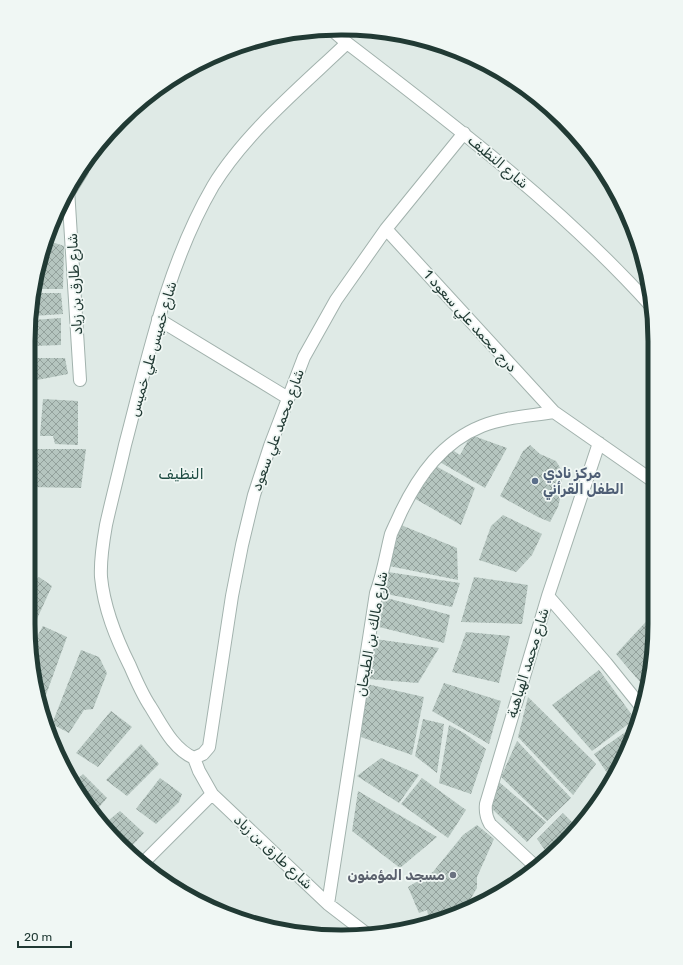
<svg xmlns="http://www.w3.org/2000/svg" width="683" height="965" viewBox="0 0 683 965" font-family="Rubik,Cairo,sans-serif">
<defs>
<pattern id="building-cross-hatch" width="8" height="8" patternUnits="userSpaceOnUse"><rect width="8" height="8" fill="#b5c5bf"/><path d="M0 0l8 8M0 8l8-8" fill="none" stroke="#93a19c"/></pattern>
</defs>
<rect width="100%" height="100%" fill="#dfeae6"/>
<path fill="url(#building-cross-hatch)" d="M 49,241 L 64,246 L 63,289 L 34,289 L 34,280 Z
M 34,293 L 61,293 L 63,314 L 33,316 Z
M 61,318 L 61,345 L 33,346 L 33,320 Z
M 33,358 L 65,358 L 68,374 L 32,381 Z
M 43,399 L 78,401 L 78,445 L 55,444 L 53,436 L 40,436 Z
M 471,435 L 507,448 L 485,488 L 438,461 L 451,449 L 460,455 Z
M 530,445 L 540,454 L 556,461 L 562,471 L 562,491 L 558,507 L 550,522 L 538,517 L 500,496 L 523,451 Z
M 31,449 L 86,449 L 81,488 L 30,487 Z
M 434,465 L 475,488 L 461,525 L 412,497 Z
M 503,515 L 542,534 L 532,555 L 516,572 L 479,560 L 491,526 Z
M 401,525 L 457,548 L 458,580 L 389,566 Z
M 388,572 L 460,583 L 452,607 L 381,593 Z
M 39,577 L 52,586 L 36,621 L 28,614 L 29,587 Z
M 474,577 L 528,585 L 522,624 L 461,622 Z
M 383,597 L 450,615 L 444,643 L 379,627 Z
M 654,613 L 654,644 L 646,689 L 616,654 Z
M 43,626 L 67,637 L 43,703 L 38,699 L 31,647 Z
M 466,632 L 510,636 L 499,683 L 452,672 Z
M 375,639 L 439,648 L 418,683 L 368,679 Z
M 81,650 L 99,657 L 107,673 L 93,709 L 84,710 L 69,733 L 52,724 Z
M 599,670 L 635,719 L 592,751 L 552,705 Z
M 444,683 L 501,701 L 489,744 L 432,711 Z
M 367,684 L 424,697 L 412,755 L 361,737 Z
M 528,697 L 596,764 L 573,795 L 518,737 Z
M 111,711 L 132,727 L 98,767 L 76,753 Z
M 423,719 L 444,724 L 437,773 L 415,756 Z
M 637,724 L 623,762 L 612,780 L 594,754 Z
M 449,725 L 464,733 L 486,749 L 471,794 L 439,783 Z
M 517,741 L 571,798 L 547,821 L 501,777 Z
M 141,744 L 159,764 L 127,796 L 106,780 Z
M 61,755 L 70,761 L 66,766 L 65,762 Z
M 381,758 L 419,775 L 399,803 L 357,776 Z
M 83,774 L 107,798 L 94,813 L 81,797 L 74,782 Z
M 160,778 L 182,794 L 179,802 L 156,824 L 136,809 Z
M 422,778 L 466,810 L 448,838 L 401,804 Z
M 499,782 L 546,822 L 527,842 L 490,807 Z
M 358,791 L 437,837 L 400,868 L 352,831 Z
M 120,811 L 144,833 L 127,851 L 104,824 Z
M 563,813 L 578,828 L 550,857 L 537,839 Z
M 477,825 L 494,839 L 477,877 L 477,888 L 464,910 L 429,920 L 427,910 L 419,913 L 408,887 L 433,872 L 463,835 Z"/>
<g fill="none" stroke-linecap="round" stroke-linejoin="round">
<g stroke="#a2b2ad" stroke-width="14">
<path id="minor" d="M 332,30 L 347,43 C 454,125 562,207 652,307
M 347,43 C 302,86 245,133 213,186 C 167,265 148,358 125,445 C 119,472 112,498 106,525 C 103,542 100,560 101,577 C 104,609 116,638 130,666 C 136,680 142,694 150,706 C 162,725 173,749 194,758 L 203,754 L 209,747 L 232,596 L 242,545 L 254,495 L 270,446 L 304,357 L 336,300 L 386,229 L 464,133
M 68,189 L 80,380
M 69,192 L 82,171
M 386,229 L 554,412 L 653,481
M 158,319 L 288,398
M 548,596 L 606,663 L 643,709
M 194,758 L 199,771 L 212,794 L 328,904 L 367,934
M 142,864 L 212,794
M 536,867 L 490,824 C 486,817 485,812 486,804 L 548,596 L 599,443
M 328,904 L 376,593 C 383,574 386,554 391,534 C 394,527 398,519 401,512 C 419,475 442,442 482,426 C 505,417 530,416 554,412"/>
</g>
<use href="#minor" stroke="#fff" stroke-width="12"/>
</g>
<circle fill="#5c6f8a" stroke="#f0f7f4" stroke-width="1.5" cx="535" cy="481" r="4"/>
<circle fill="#6b7280" stroke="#f0f7f4" stroke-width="1.5" cx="453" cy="875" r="4"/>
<g text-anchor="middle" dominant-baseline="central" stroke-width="3.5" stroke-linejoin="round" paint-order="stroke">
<g font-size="14" fill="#213a34" stroke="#f0f7f4">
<text transform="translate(498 162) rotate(40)">شارع النظيف</text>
<text transform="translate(75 284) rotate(-93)">شارع طارق بن زياد</text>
<text transform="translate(470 321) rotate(48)">درج محمد علي سعود 1</text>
<text transform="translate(153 349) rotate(-74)">شارع خميس علي خميس</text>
<text transform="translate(278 430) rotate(-70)">شارع محمد علي سعود</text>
<text transform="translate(372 634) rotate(-80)">شارع مالك بن الطيحان</text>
<text transform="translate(528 663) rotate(-73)">شارع محمد الهباهبة</text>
<text transform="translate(273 852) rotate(43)">شارع طارق بن زياد</text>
</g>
<g font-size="14" font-weight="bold" fill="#4e5e75" stroke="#f0f7f4" text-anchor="start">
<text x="543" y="473">مركز نادي<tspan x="543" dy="16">الطفل القرأني</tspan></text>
</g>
<g font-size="14" font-weight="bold" fill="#5b616d" stroke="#f0f7f4" text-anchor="end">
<text x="445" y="875">مسجد المؤمنون</text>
</g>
<g font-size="15" fill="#1d4b42" stroke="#f0f7f4">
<text x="181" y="474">النظيف</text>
</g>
</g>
<path d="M0 0H683V965H0ZM341 35H342A306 306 0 0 1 648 341V624A306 306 0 0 1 342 930H341A306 306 0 0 1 35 624V341A306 306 0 0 1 341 35Z" fill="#f0f7f4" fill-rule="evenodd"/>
<path fill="none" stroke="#213a34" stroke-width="5" d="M341 35H342A306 306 0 0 1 648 341V624A306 306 0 0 1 342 930H341A306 306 0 0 1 35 624V341A306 306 0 0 1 341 35Z"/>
<path d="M18 941v6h53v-6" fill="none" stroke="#213a34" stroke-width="2"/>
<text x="24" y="941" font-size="12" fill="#213a34" stroke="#f0f7f4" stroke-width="3" paint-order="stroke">20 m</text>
</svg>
